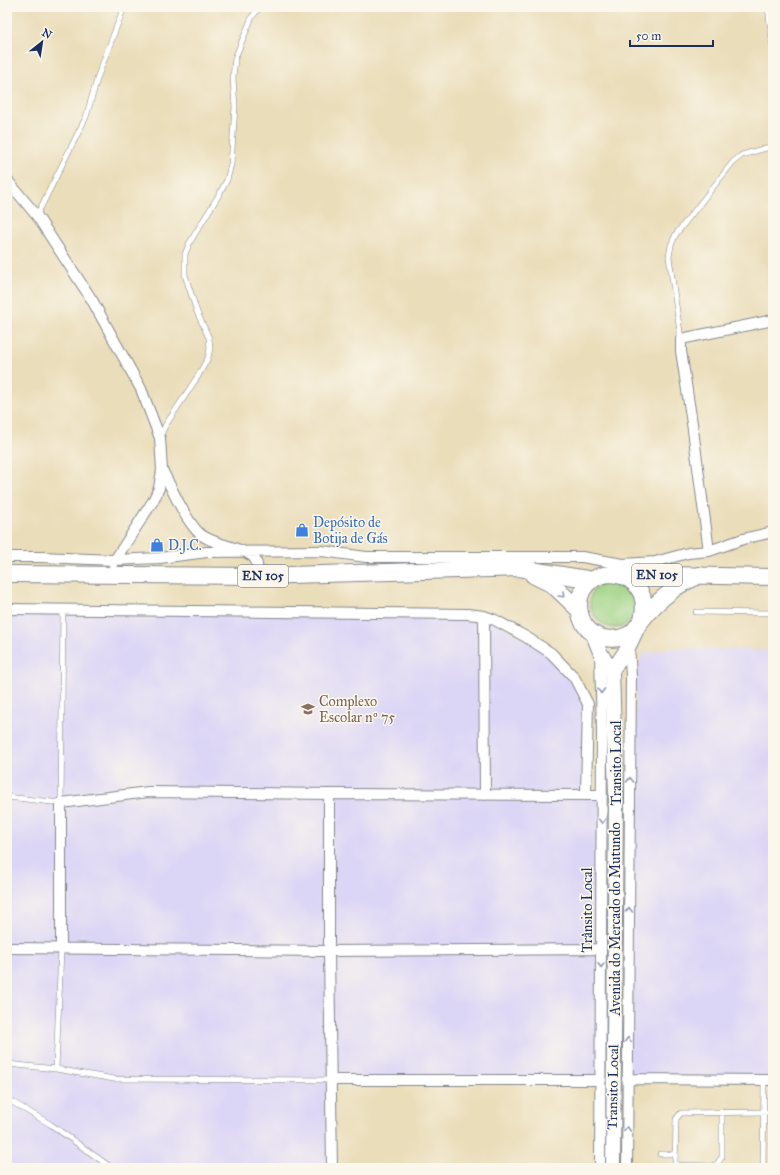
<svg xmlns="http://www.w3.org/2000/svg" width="780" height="1175" viewBox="0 0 780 1175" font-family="'IM FELL Great Primer',serif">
<rect width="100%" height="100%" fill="#fbf7ec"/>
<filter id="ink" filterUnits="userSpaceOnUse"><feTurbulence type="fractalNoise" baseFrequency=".025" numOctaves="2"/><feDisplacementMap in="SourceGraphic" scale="8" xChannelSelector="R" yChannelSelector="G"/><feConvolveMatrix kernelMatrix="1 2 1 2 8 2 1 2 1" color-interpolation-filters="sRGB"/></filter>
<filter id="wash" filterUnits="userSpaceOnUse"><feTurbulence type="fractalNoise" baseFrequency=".012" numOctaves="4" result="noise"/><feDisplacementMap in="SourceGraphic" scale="16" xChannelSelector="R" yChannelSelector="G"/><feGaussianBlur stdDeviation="0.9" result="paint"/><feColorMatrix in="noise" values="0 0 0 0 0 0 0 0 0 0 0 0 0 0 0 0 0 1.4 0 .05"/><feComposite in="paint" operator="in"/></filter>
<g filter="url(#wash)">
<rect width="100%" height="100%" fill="#eaddb9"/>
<path fill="#dcd6f6" d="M 7,609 L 484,616 L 551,653 L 588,704 L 586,795 L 602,795 L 601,1080 L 332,1080 L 332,1168 L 7,1168 Z
M 672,648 L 773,650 L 773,1080 L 627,1079 L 636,677 L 642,654 Z"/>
<path fill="#9bd182" stroke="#5b8070" d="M 614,580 L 634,590 C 635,596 638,606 637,612 C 636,616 632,620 629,622 C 604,643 575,601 599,585 C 604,583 610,582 614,580 Z"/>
</g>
<g filter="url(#ink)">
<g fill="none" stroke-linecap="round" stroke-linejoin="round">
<g stroke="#82868c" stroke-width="6">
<path id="service" d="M 768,7 L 773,48
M 37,215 L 86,117 L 98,76 L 124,7
M 681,339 L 669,257 L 671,245 L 676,234 L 733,162 L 742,155 L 773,146
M 160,437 L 165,426 L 198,376 L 208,358 L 210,348 L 209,338 L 197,312 L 185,275 L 185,254 L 190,242 L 220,193 L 227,180 L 231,164 L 235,107 L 233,78 L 235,58 L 252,17 L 260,7
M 696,612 L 773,613
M 7,797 L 61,803 L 63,610
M 7,1064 L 56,1069 L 114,1079 L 331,1080
M 56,1069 L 61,949
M 7,1099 L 50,1124 L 112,1168
M 660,1154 L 675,1154
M 675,1165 L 711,1166 L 717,1164 L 722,1157 L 722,1112
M 675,1168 L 676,1119 L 681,1113 L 773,1112
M 763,1168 L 764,1080"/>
</g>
<g stroke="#82868c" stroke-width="12">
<path id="minor" d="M 7,180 L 37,216 L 92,300 L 141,389 L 160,438 L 162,470 L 159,488 L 153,501 L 113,563
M 162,470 C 173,490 182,514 197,531 C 210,546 250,547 256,561 C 258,565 257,571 258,576
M 709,551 L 693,430 L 681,351 L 681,339 L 773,320
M 7,557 L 40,557 L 114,560 L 160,558 L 207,552 L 322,551 L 366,557 L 582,557 L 623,564 L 655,562 L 688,553 L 709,551 L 743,539 L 773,532
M 7,609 L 468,614 L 484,616 L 495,620 L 526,637 L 551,653 L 574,677 L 588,704 L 586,795
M 484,616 L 485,795
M 600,654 L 602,731 L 600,1168
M 329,794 L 329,951 L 332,1168
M 7,948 L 329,951 L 601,949
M 61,949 L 61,803 L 148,792 L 329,794 L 602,795
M 627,1079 L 773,1080
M 332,1080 L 601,1080
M 627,1168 L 631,677 L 629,646"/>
</g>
<g stroke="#82868c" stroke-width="16">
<path id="secondary" d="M 592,632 L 600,652 L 612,671 L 616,795 L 613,1168
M 612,671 L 629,646 L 638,627"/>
</g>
<g stroke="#82868c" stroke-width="18">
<path id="primary" d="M 7,574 L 258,576 L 519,568 L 593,580
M 621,574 L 773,577
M 533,575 L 553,585 L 579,610
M 642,620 C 656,566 582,559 579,604 C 579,614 582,624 590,631 C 600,640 616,641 628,635 C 634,632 638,625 642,620 C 650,609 662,598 673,590 C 681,583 691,580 700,575"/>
</g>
<use href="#service" stroke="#fff" stroke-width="5"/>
<use href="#minor" stroke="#fff" stroke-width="10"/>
<use href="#secondary" stroke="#fff" stroke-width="14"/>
<use href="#primary" stroke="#fff" stroke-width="16"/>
</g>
<defs><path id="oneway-chevron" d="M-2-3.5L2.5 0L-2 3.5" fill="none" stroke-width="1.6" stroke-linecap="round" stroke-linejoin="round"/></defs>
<g stroke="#8d97ae">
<use href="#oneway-chevron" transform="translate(562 595) rotate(45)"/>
<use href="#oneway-chevron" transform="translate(601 691) rotate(89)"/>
<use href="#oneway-chevron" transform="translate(630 780) rotate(-90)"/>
<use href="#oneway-chevron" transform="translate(602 821) rotate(90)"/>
<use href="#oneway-chevron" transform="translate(629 910) rotate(-90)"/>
<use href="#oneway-chevron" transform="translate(601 965) rotate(90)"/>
<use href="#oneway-chevron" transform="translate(628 1040) rotate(-90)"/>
<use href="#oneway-chevron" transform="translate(627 1129) rotate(-89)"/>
</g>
</g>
<defs>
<g id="shop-bare" transform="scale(1.08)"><path d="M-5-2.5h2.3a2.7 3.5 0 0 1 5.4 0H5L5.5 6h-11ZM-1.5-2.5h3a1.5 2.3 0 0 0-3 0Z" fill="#3f7fe0" stroke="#fbf7ec" stroke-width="2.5" paint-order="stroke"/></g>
<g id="school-bare" transform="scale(1.08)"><path d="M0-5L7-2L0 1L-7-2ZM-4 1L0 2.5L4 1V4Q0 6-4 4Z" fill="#8d6e63" stroke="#fbf7ec" stroke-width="2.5" paint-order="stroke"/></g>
</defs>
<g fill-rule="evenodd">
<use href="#shop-bare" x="302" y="530"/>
<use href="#shop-bare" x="157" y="545"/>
<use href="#school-bare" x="308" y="709"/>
</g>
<g text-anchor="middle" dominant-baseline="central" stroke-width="3" stroke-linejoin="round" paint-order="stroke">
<g fill="#fbf7ec" stroke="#5e6b89" stroke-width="1">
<rect x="632" y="564" width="50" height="22" rx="3"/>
<rect x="238" y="565" width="50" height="22" rx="3"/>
</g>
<g font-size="13" font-weight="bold" fill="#1b2f5e">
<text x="657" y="575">EN 105</text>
<text x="263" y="576">EN 105</text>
</g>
<g font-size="14" fill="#366cbe" stroke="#fbf7ec" text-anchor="start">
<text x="313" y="522">Depósito de<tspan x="313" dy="16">Botija de Gás</tspan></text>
<text x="168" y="545">D.J.C.</text>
</g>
<g font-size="14" fill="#785e54" stroke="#fbf7ec" text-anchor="start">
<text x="319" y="701">Complexo<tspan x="319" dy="16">Escolar nº 75</tspan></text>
</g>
<g font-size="14" fill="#1b2f5e" stroke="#fbf7ec">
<text transform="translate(616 763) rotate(-90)">Transito Local</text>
<text transform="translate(587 910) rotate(-90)">Trânsito Local</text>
<text transform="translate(615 919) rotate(-90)">Avenida do Mercado do Mutundo</text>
<text transform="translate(613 1087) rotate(-89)">Transito Local</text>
</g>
</g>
<rect width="780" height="1175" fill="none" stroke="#fbf7ec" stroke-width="24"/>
<g transform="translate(42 42) rotate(30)" stroke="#fbf7ec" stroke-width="3" paint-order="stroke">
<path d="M0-3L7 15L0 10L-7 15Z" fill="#1b2f5e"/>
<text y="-6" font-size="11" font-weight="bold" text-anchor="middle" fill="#1b2f5e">N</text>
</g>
<path d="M630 40v6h83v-6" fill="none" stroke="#1b2f5e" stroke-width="2"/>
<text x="636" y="40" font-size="12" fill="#1b2f5e" stroke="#fbf7ec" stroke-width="3" paint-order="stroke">50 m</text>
</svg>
